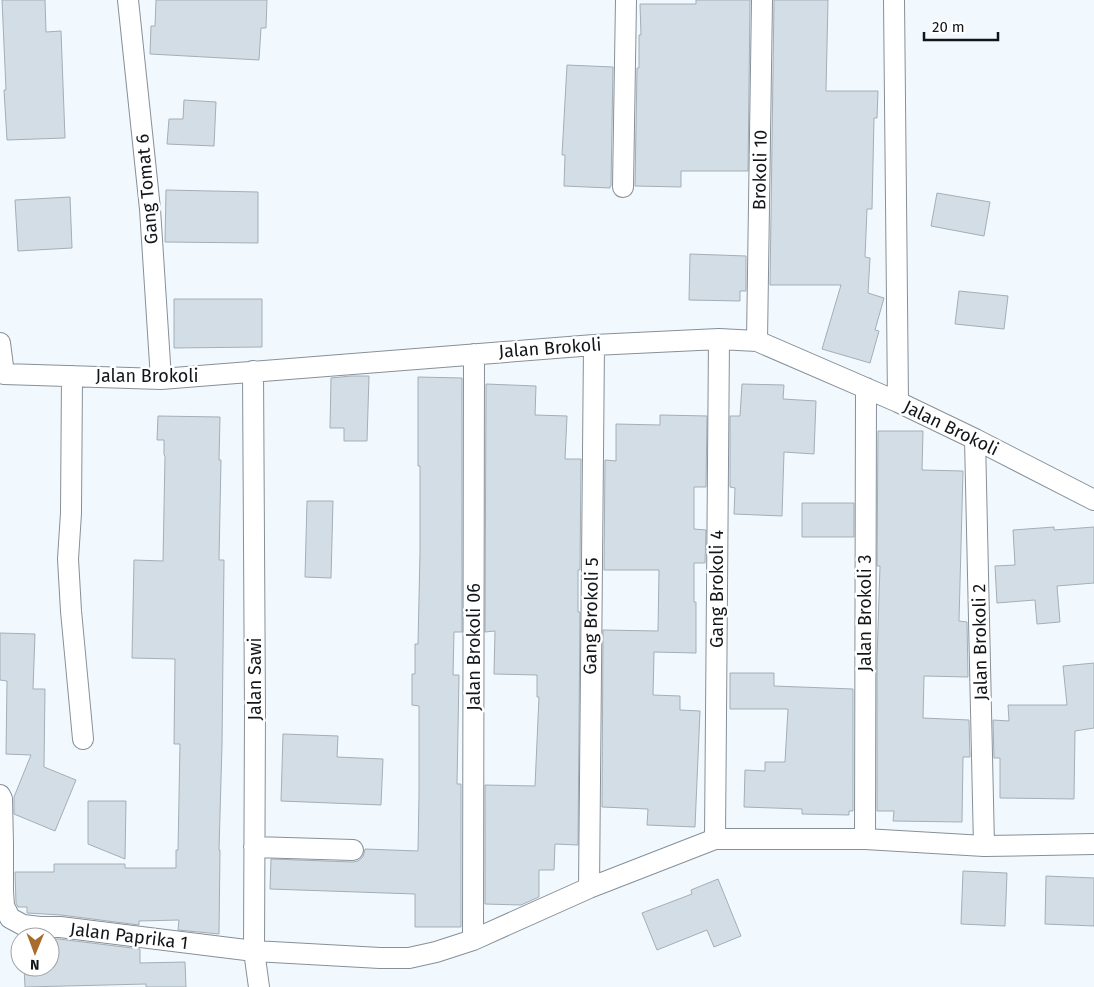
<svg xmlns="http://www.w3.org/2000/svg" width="1094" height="987" viewBox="0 0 1094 987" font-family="'Fira Sans',sans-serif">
<rect width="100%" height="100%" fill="#f2f9fe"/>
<path fill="#d2dde6" stroke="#a3aeb7" d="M 2,0 L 45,0 L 46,32 L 61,31 L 65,138 L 7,140 L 4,90 L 6,90 Z
M 156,0 L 267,0 L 266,28 L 261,28 L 259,60 L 150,54 L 151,26 L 155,26 Z
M 696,0 L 750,0 L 748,171 L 681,171 L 681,187 L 635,186 L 637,68 L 639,68 L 639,35 L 641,35 L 640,4 L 696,4 Z
M 774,0 L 828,0 L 826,91 L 878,91 L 877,118 L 874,118 L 872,209 L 867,209 L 865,257 L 870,258 L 868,293 L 884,298 L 875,330 L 879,331 L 870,363 L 822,349 L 841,285 L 770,285 Z
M 567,65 L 613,67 L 611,186 L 610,186 L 610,188 L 564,186 L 565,155 L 562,155 Z
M 184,100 L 216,102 L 214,146 L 167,144 L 169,119 L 183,119 Z
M 166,190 L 258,192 L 258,243 L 165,242 Z
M 937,193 L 990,202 L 984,236 L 931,226 Z
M 70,197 L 72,248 L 18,251 L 15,200 Z
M 690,254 L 746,256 L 746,291 L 740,291 L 740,301 L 689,300 Z
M 959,291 L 1008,296 L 1004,329 L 955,324 Z
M 174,299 L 262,299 L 262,347 L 174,348 Z
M 351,376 L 369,376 L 367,441 L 344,441 L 344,428 L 330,428 L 331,378 Z
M 418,377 L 462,378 L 462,632 L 454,632 L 453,675 L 459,675 L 457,784 L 461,784 L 461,927 L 415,927 L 415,894 L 270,889 L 271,859 L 353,862 L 358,861 L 363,857 L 365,849 L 418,851 L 419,795 L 419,706 L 412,705 L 412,674 L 415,674 L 415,644 L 418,644 L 420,553 L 420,466 L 418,466 Z
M 486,384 L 536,386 L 535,415 L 567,416 L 565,459 L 581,459 L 580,570 L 578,570 L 578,612 L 580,612 L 578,845 L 555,844 L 554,870 L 539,870 L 539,897 L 521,905 L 485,904 L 485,785 L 535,786 L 539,697 L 537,697 L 537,675 L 494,674 L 495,631 L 485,632 Z
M 742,384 L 784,385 L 783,399 L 816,401 L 814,454 L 784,452 L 782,516 L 734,514 L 735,488 L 730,487 L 730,416 L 740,416 Z
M 660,415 L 707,416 L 706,487 L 694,487 L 694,529 L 706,530 L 705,563 L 694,563 L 694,602 L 696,602 L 696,653 L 654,652 L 653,695 L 680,696 L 680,710 L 700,711 L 695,827 L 647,825 L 648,809 L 602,807 L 603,630 L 658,631 L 659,570 L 604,570 L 605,460 L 616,461 L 616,424 L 660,425 Z
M 158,416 L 220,417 L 219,460 L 221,460 L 219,560 L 224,560 L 222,745 L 219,850 L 220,850 L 219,934 L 178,930 L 179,920 L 139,921 L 139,925 L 61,915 L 27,913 L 27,907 L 18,907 L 16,903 L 15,872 L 54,872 L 54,864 L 125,864 L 125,868 L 176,868 L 176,850 L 178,850 L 180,744 L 174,744 L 175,659 L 132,658 L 134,560 L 163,561 L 165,456 L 164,455 L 164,440 L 157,440 Z
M 878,431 L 923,431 L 922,470 L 963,471 L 959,621 L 967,622 L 968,677 L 924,676 L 923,718 L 969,720 L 970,757 L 963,757 L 962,822 L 893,821 L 894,811 L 877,811 L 877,659 L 880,566 L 877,566 Z
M 307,501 L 333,501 L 331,578 L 305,577 Z
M 802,503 L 854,503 L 854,537 L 802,537 Z
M 1054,527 L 1054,530 L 1094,527 L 1094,583 L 1057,586 L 1060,622 L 1037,624 L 1035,600 L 997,603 L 995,566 L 1015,565 L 1013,530 Z
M 0,633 L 35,634 L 33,689 L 45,689 L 44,767 L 76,780 L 55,831 L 14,814 L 14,797 L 31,755 L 6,754 L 7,681 L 0,680 Z
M 1094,663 L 1094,728 L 1075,731 L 1074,799 L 1000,798 L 1000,758 L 994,758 L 993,720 L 1009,721 L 1008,705 L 1067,705 L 1063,666 Z
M 730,673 L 774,673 L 774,686 L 853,689 L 853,811 L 849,811 L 849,815 L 802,814 L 802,809 L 744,807 L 745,770 L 765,771 L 765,762 L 785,762 L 788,709 L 730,709 Z
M 283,734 L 338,736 L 337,757 L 383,759 L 381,805 L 281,801 Z
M 88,801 L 126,801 L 125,859 L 88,844 Z
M 963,871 L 1007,873 L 1005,926 L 961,924 Z
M 1046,876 L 1094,878 L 1094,926 L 1045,924 Z
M 718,879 L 741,936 L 714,947 L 707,930 L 657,950 L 642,913 L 692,894 L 691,890 Z
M 50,939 L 59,939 L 140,949 L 140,963 L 185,962 L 186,987 L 146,987 L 146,984 L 25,987 L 24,967 L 50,967 Z"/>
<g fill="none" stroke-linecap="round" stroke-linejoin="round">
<g stroke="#869098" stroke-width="22">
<path id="street" d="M 128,0 L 150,209 L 161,379
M 894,0 L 898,402
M 623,187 L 626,0
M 757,341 L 762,0
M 0,343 L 4,374 L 161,379 L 594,345 L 719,339 L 757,341 L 898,402 L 975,439 L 1094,500
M 253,371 L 255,712 L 254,951 L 259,987
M 72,376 L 71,513 L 68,559 L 71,611 L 83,739
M 975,439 L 984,846
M 0,795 L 2,799 L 3,844 L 3,891 L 4,906 L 10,918 L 23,925 L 40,927 L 60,927 L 254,951 L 380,958 L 409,958 L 436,952 L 473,940 L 589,888 L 715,839 L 865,839 L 984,846 L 1094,844
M 715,839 L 719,339
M 865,839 L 866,388
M 254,847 L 353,850
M 589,888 L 594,345
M 473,940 L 474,354"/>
</g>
<use href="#street" stroke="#fff" stroke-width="20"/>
</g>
<g text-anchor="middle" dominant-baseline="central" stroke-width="5" stroke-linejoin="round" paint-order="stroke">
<g font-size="18" fill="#121619" stroke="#fff">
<text transform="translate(760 170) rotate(-89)">Brokoli 10</text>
<text transform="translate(147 189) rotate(-95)">Gang Tomat 6</text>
<text transform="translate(550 348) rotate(-4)">Jalan Brokoli</text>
<text x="147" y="376">Jalan Brokoli</text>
<text transform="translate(951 428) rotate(26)">Jalan Brokoli</text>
<text transform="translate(717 589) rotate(-90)">Gang Brokoli 4</text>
<text transform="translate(865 613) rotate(-90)">Jalan Brokoli 3</text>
<text transform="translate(591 616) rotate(-89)">Gang Brokoli 5</text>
<text transform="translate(980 642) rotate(-91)">Jalan Brokoli 2</text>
<text transform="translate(474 647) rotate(-90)">Jalan Brokoli 06</text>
<text transform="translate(255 679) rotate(-90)">Jalan Sawi</text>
<text transform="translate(129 936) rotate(7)">Jalan Paprika 1</text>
</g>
</g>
<g transform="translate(35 952) rotate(181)"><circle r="24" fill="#ffffff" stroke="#a0a2a3"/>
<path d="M0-4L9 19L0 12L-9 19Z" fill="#a86c2e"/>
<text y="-8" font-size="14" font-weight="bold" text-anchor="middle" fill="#121619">N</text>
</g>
<path d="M924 32v8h74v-8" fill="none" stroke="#121619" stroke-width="2.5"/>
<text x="932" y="32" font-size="15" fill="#121619" stroke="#ffffff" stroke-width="4" paint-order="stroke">20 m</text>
</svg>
